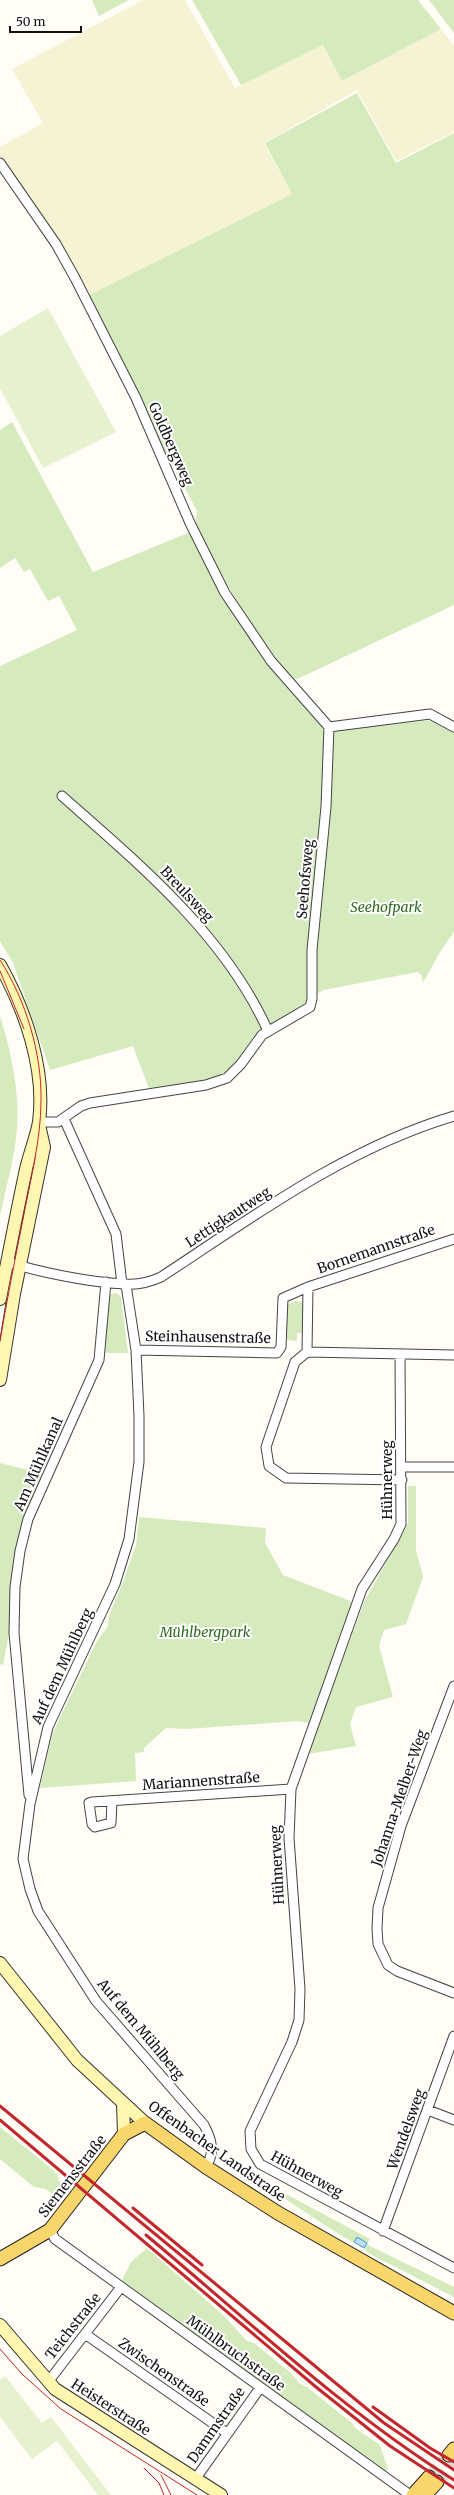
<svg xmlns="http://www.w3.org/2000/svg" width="454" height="2495" viewBox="0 0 454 2495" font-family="Merriweather,serif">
<rect width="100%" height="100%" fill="#fffdf5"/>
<path fill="#f6f3d4" d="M 143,0 L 185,0 L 235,88 L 323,45 L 342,81 L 441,29 L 454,46 L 454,132 L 396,161 L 357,90 L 264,143 L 292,194 L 89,295 L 47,223 L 0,155 L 0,147 L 43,123 L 12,69 Z"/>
<path fill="#d5ebbd" d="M 92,0 L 129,0 L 99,16 Z
M 192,0 L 418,0 L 441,29 L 342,81 L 323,45 L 241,85 Z
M 429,0 L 454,0 L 454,33 Z
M 357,93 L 396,163 L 454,133 L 454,605 L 293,681 L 246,617 L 195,527 L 197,511 L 151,425 L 89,295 L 292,194 L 265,143 Z
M 12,422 L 93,572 L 190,532 L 240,624 L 271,666 L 327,730 L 307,1003 L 264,1030 L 251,1043 L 229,1072 L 204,1082 L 150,1091 L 133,1046 L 50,1070 L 13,963 L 0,941 L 0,666 L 77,630 L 59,596 L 48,601 L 30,569 L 24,572 L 15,558 L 0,568 L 0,430 Z
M 433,720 L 454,732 L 454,932 L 440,952 L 423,983 L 422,976 L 418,972 L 412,973 L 324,990 L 314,995 L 315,938 L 331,733 L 345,729 Z
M 0,1016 C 11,1052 20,1091 17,1128 C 15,1157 6,1187 0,1216 Z
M 117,1293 L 121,1297 L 128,1353 L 105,1353 L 109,1297 L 111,1294 Z
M 295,1301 L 304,1302 L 302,1333 L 297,1333 L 297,1341 L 287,1340 L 286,1305 Z
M 0,1463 L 47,1475 L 23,1535 L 14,1608 L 3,1665 L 0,1664 Z
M 408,1486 L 416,1486 L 416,1550 L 423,1577 L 406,1624 L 384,1630 L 379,1646 L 393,1697 L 356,1707 L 350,1724 L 356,1746 L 308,1754 L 364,1602 L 408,1523 Z
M 139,1517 L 266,1528 L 265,1543 L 283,1575 L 353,1602 L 309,1723 L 297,1721 L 188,1729 L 166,1728 L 144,1748 L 144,1752 L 135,1753 L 136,1781 L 40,1788 L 53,1732 L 96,1643 L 108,1626 L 109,1615 L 123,1582 L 136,1545 Z
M 0,2127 L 53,2170 L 59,2178 L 58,2180 L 65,2185 L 59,2194 L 53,2195 L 46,2189 L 34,2187 L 0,2159 Z
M 243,2171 L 370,2239 L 367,2244 L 370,2246 L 454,2287 L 454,2297 L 368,2253 L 364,2248 L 340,2235 Z
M 147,2248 L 225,2317 L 247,2341 L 254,2343 L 291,2373 L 300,2384 L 307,2387 L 352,2423 L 355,2428 L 380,2445 L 388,2469 L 385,2473 L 122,2280 L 131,2262 Z"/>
<path fill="#e6f2cf" d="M 48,308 L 116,432 L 43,468 L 0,388 L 0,336 Z
M 5,2376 L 42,2423 L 51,2417 L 111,2495 L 98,2495 L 57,2441 L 32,2459 L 0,2417 L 0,2380 Z"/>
<path fill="#b9e0f7" stroke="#3f96cf" d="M 357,2237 L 367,2243 L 364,2248 L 354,2242 Z"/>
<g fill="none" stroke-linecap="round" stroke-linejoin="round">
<path stroke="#dbdad3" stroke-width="13" stroke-dasharray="13 6" stroke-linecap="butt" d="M 429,2477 L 449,2455
M 437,2482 L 454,2464"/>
<g stroke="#444" stroke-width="11">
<path id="street" d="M 0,163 L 56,244 L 75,278 L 136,398 L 190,523 L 225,593 L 271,661 L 329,727
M 329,727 L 430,714 L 454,727
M 62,796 C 139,864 225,935 268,1031
M 64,1119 L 116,1234 L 122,1284
M 39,1122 L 58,1122 L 81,1106 L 90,1103 L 206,1085 L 227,1078 L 241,1064 L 262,1035 L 310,1007 L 312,999 L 312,950 L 326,807 L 329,727
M 7,1262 C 39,1272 92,1283 126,1284 C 138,1285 150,1282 161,1277 C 254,1216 346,1148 454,1116
M 126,1285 L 136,1350 L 139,1416 L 139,1462 L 129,1539 L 115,1584 L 48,1727 L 30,1804 L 23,1859 L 30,1889 L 38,1911 L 96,2001 L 204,2125 C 212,2140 215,2152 206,2167
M 136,1350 L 277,1353 L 281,1347 L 283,1298 L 308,1287
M 307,1352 L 295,1362 L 266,1447 L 269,1466 L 286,1478 L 402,1480
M 307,1352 L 308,1287 L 454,1239
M 307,1352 L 454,1355
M 400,1354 L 401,1524 L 394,1539 L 362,1589 L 291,1789 L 289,1838 L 300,1989 L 299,2020 L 292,2042 L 250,2131 L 251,2149 L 260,2164 L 454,2268
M 401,1467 L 454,1467
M 454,1686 L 401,1826 L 378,1908 L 377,1929 L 378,1944 L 388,1965 L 397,1971 L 454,1993
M 29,1795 L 14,1633 L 15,1587 L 20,1551 L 28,1519 L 99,1360 L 106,1282
M 112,1801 L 111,1823 L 95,1827 L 92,1824 L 89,1803 L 92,1802 L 291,1789
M 428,2110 L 454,2120
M 50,2230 L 55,2239 L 410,2495
M 383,2231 L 454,2036
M 85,2334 L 227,2433
M 48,2382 L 121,2287
M 196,2478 L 260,2388"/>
</g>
<g stroke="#333" stroke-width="14">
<path id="secondary" d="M 0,965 C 25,1010 46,1069 39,1122 C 36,1139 28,1157 25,1174 C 16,1216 8,1258 0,1299
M 0,1380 L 14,1294 L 44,1147 L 39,1125
M 0,1963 L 77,2060 L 145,2123
M 123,2103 L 124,2134
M 0,2325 L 55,2389 L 221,2495"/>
</g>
<g stroke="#222" stroke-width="15">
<path id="primary" d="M 0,2259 L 50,2230 L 124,2134 L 145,2123 L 206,2167 L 278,2213 L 454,2313
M 449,2455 L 454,2449
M 413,2495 L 429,2477
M 425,2495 L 437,2482"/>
</g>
<use href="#street" stroke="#fff" stroke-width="9"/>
<use href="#secondary" stroke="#fff6b0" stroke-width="12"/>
<use href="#primary" stroke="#f9d66b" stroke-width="13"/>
<path stroke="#c4262e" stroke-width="1" d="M 0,960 C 26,1000 42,1054 41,1101 C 41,1140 30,1180 23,1219 C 15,1259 7,1300 0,1341
M 0,971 L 24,1029
M 0,2349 L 22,2374 L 61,2409 L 197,2495
M 144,2468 L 159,2483 L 164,2495
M 161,2475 L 171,2495"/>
<path stroke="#c4262e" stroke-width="3" d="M 0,2106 L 384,2423 L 454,2470
M 0,2120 L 316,2387 L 390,2446 L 454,2488
M 133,2208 L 202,2265
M 146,2235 C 247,2319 343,2411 454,2480
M 373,2407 L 430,2448 L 454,2462"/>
</g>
<g text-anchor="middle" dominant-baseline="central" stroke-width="4" stroke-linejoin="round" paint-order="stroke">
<g font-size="14" fill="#111" stroke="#fff">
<text transform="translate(171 444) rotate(66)">Goldbergweg</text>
<text transform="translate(305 879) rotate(-85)">Seehofsweg</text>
<text transform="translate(187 894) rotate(47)">Breulsweg</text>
<text transform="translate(228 1217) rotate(-33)">Lettigkautweg</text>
<text transform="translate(376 1249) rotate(-19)">Bornemannstraße</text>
<text transform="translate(208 1337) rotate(1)">Steinhausenstraße</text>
<text transform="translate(38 1464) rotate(-66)">Am Mühlkanal</text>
<text transform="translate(387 1480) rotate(-90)">Hühnerweg</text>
<text transform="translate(62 1666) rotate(-65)">Auf dem Mühlberg</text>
<text transform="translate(201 1781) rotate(-4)">Mariannenstraße</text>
<text transform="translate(399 1798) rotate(-71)">Johanna-Melber-Weg</text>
<text transform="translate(277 1865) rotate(-93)">Hühnerweg</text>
<text transform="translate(141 2029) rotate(50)">Auf dem Mühlberg</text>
<text transform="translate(406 2129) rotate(-70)">Wendelsweg</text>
<text transform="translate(217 2151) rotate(35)">Offenbacher Landstraße</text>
<text transform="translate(307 2174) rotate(29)">Hühnerweg</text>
<text transform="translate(72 2176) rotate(-52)">Siemensstraße</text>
<text transform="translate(73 2326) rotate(-52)">Teichstraße</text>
<text transform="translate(236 2353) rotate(36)">Mühlbruchstraße</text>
<text transform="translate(164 2372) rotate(35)">Zwischenstraße</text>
<text transform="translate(111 2407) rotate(33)">Heisterstraße</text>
<text transform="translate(216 2425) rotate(-55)">Dammstraße</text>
</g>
<g font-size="14" font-style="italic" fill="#2f6b1f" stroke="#fff">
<text x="386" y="907">Seehofpark</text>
<text x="205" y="1632">Mühlbergpark</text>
</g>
</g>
<path d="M10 26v6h71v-6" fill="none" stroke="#111111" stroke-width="2"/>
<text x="16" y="26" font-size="12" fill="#111111" stroke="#ffffff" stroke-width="3" paint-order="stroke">50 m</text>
</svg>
